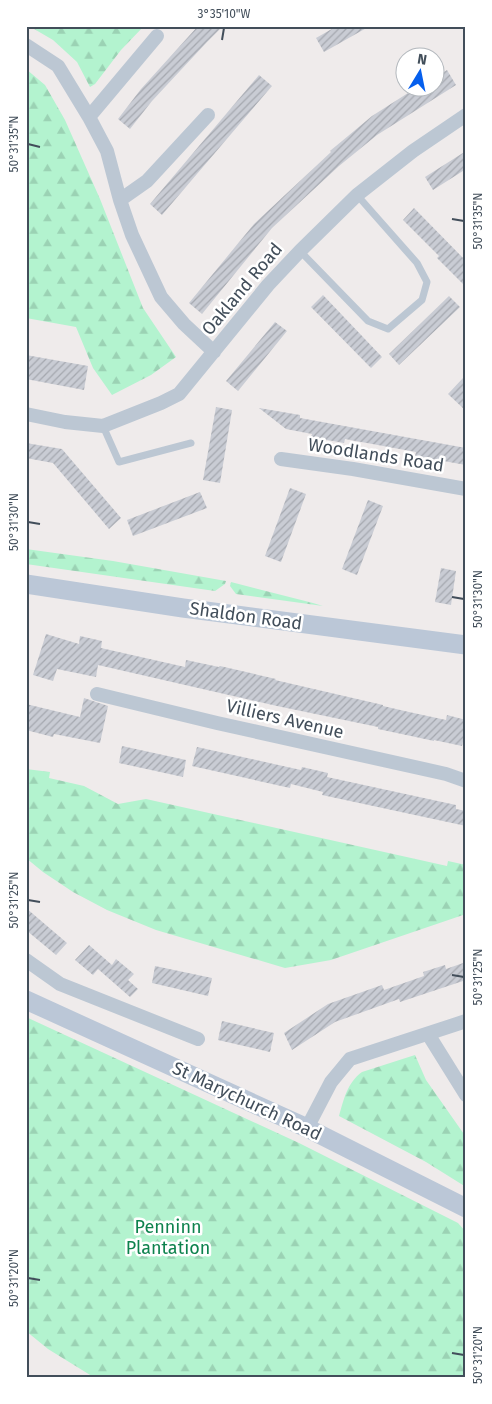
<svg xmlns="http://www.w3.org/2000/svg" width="492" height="1404" viewBox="0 0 492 1404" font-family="'Fira Sans',sans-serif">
<defs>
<pattern id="forest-firs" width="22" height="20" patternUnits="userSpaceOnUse" patternTransform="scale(1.25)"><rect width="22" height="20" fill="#b3f3cf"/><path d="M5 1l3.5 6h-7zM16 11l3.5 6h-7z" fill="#9bd2b4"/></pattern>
<pattern id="building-hatch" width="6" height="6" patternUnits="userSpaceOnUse" patternTransform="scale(1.25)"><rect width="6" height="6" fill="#c9ccd4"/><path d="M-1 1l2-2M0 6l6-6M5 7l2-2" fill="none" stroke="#a5a8af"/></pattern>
</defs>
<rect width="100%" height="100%" fill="#efebeb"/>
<path fill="url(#forest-firs)" d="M 29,26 L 144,26 L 121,50 L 95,84 L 90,87 L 77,62 L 53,40 Z
M 26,69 L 45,85 L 65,120 L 100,199 L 143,308 L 176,357 L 151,375 L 112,395 L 93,368 L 76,327 L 26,318 Z
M 26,549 L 113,561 L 226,581 L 225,584 L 215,591 L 26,564 Z
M 231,582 L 313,603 L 323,606 L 236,594 L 230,586 Z
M 26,769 L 50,772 L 49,778 L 84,786 L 118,804 L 146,799 L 447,866 L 448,861 L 466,865 L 466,914 L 331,960 L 285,968 L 156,930 L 107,910 L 73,892 L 43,872 L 26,858 Z
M 26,1017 L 299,1143 L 458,1223 L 466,1232 L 466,1378 L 95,1378 L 48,1349 L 26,1331 Z
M 415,1055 L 426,1080 L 466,1137 L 466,1187 L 426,1162 L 339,1116 C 344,1099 347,1083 362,1072 Z"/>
<path fill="url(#building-hatch)" d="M 198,26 L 223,26 L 207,42 L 152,101 L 130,129 L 118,119 L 141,89 Z
M 337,26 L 370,26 L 324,52 L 316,38 Z
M 447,70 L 456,85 L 377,135 L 339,166 L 272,228 L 202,314 L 189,303 L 254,224 L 331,152 L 330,151 L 372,116 L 408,93 L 409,94 L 419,88 L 434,88 L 434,78 Z
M 259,75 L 272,86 L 162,215 L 150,204 Z
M 466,151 L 466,169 L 433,190 L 425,177 Z
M 414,208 L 466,261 L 466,287 L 437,258 L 439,256 L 403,220 Z
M 323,295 L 382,357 L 371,368 L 311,307 Z
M 449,296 L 460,307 L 399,365 L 389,354 Z
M 275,322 L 287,331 L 238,391 L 226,381 Z
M 26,355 L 88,366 L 84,390 L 26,379 Z
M 466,375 L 466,411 L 448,394 Z
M 216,407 L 232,410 L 220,483 L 203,480 Z
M 259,408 L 300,415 L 300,418 L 466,448 L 466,465 L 415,456 L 416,452 L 345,439 L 344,443 L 311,437 L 312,434 L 286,429 Z
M 26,443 L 62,449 L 121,518 L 109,529 L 53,463 L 26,458 Z
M 290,488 L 306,494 L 281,562 L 265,556 Z
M 200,492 L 207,508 L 133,536 L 127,520 Z
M 368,500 L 383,506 L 357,575 L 342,569 Z
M 441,568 L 456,571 L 451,605 L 435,602 Z
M 46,634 L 79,644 L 80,636 L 102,641 L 101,648 L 185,667 L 186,660 L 219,667 L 220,666 L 276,679 L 275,680 L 383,705 L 383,706 L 409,712 L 446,720 L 447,715 L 466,720 L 466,729 L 462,746 L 434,740 L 434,741 L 411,736 L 378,729 L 378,727 L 277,706 L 98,665 L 96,677 L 57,669 L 53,681 L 33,675 Z
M 84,698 L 108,706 L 100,743 L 54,734 L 53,737 L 26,730 L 26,704 L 80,717 Z
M 122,746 L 186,760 L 183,777 L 119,763 Z
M 197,747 L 301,770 L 302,767 L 328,773 L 327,777 L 456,805 L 456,809 L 466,811 L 466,826 L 322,795 L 323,792 L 291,784 L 290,788 L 192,766 Z
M 26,908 L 67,943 L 56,955 L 26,930 Z
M 89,945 L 112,965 L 116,959 L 134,974 L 128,980 L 138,989 L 130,997 L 98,969 L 93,975 L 75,960 Z
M 466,962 L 466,980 L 400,1002 L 399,999 L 335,1022 L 292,1050 L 284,1033 L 328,1004 L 382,985 L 384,990 L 424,976 L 423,972 L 445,965 L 446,969 Z
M 155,966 L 212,978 L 208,996 L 152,983 Z
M 222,1021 L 274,1033 L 270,1052 L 218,1040 Z"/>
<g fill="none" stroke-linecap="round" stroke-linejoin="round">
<path stroke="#bcc7d3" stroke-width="7" d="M 300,251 L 368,321 L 388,329 L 422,300 L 427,282 L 417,263 L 357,195
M 103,426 L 119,462 L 191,443"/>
<path stroke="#bcc7d3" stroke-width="14" d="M 26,45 L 58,66 L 89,117 L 107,151 L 120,200 L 132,235 L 161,297 L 184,324 L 214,352
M 89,117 L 157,36
M 120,200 L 147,181 L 208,115
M 26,414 L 65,422 L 103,426 L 161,403 L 179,394 L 268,285 L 300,251 L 357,195 L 413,151 L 466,115
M 281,459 L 353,469 L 466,489
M 97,694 L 217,723 L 446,774 L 466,781
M 26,960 L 60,984 L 198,1039
M 428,1034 L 466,1095
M 307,1128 L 331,1082 L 350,1059 L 466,1021"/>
<path stroke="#bbc7d7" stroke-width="19" d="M 26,584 L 183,608 L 466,645
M 26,1000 L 307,1128 L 466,1208"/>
</g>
<path fill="none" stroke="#424e5a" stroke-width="2" d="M 222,40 L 224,28M 28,144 L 40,147M 452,219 L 464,221M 28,522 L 40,524M 452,597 L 464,599M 28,900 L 40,902M 452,975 L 464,977M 28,1278 L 40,1280M 452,1353 L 464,1355"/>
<g text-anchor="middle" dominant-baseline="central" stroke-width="5" stroke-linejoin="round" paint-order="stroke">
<g font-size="18" fill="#424e5a" stroke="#fff">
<text transform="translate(242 289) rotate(-50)">Oakland Road</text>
<text transform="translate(376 455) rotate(9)">Woodlands Road</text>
<text transform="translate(246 616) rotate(8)">Shaldon Road</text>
<text transform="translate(285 719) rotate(13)">Villiers Avenue</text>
<text transform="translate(247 1101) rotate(25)">St Marychurch Road</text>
</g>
<g font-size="18" fill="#0d824d" stroke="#fff">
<text x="168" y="1227">Penninn<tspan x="168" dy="21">Plantation</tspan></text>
</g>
</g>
<rect width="492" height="1404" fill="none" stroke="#ffffff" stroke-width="55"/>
<g transform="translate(420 72) rotate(10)"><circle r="24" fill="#ffffff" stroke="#b3b8bd"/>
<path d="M0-4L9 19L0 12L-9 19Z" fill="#065fed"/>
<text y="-8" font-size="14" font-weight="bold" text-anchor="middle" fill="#424e5a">N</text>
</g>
<rect x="28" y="28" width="436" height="1348" fill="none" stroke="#424e5a" stroke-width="2"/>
<g font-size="12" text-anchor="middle" fill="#424e5a">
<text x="224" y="18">3°35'10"W</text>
<text transform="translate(14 144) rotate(-90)" y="4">50°31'35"N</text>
<text transform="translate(478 221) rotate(-90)" y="4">50°31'35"N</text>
<text transform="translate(14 522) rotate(-90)" y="4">50°31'30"N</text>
<text transform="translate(478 599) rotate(-90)" y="4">50°31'30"N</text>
<text transform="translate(14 900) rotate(-90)" y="4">50°31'25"N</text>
<text transform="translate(478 977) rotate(-90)" y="4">50°31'25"N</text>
<text transform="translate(14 1278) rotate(-90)" y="4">50°31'20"N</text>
<text transform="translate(478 1355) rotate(-90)" y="4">50°31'20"N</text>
</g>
</svg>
